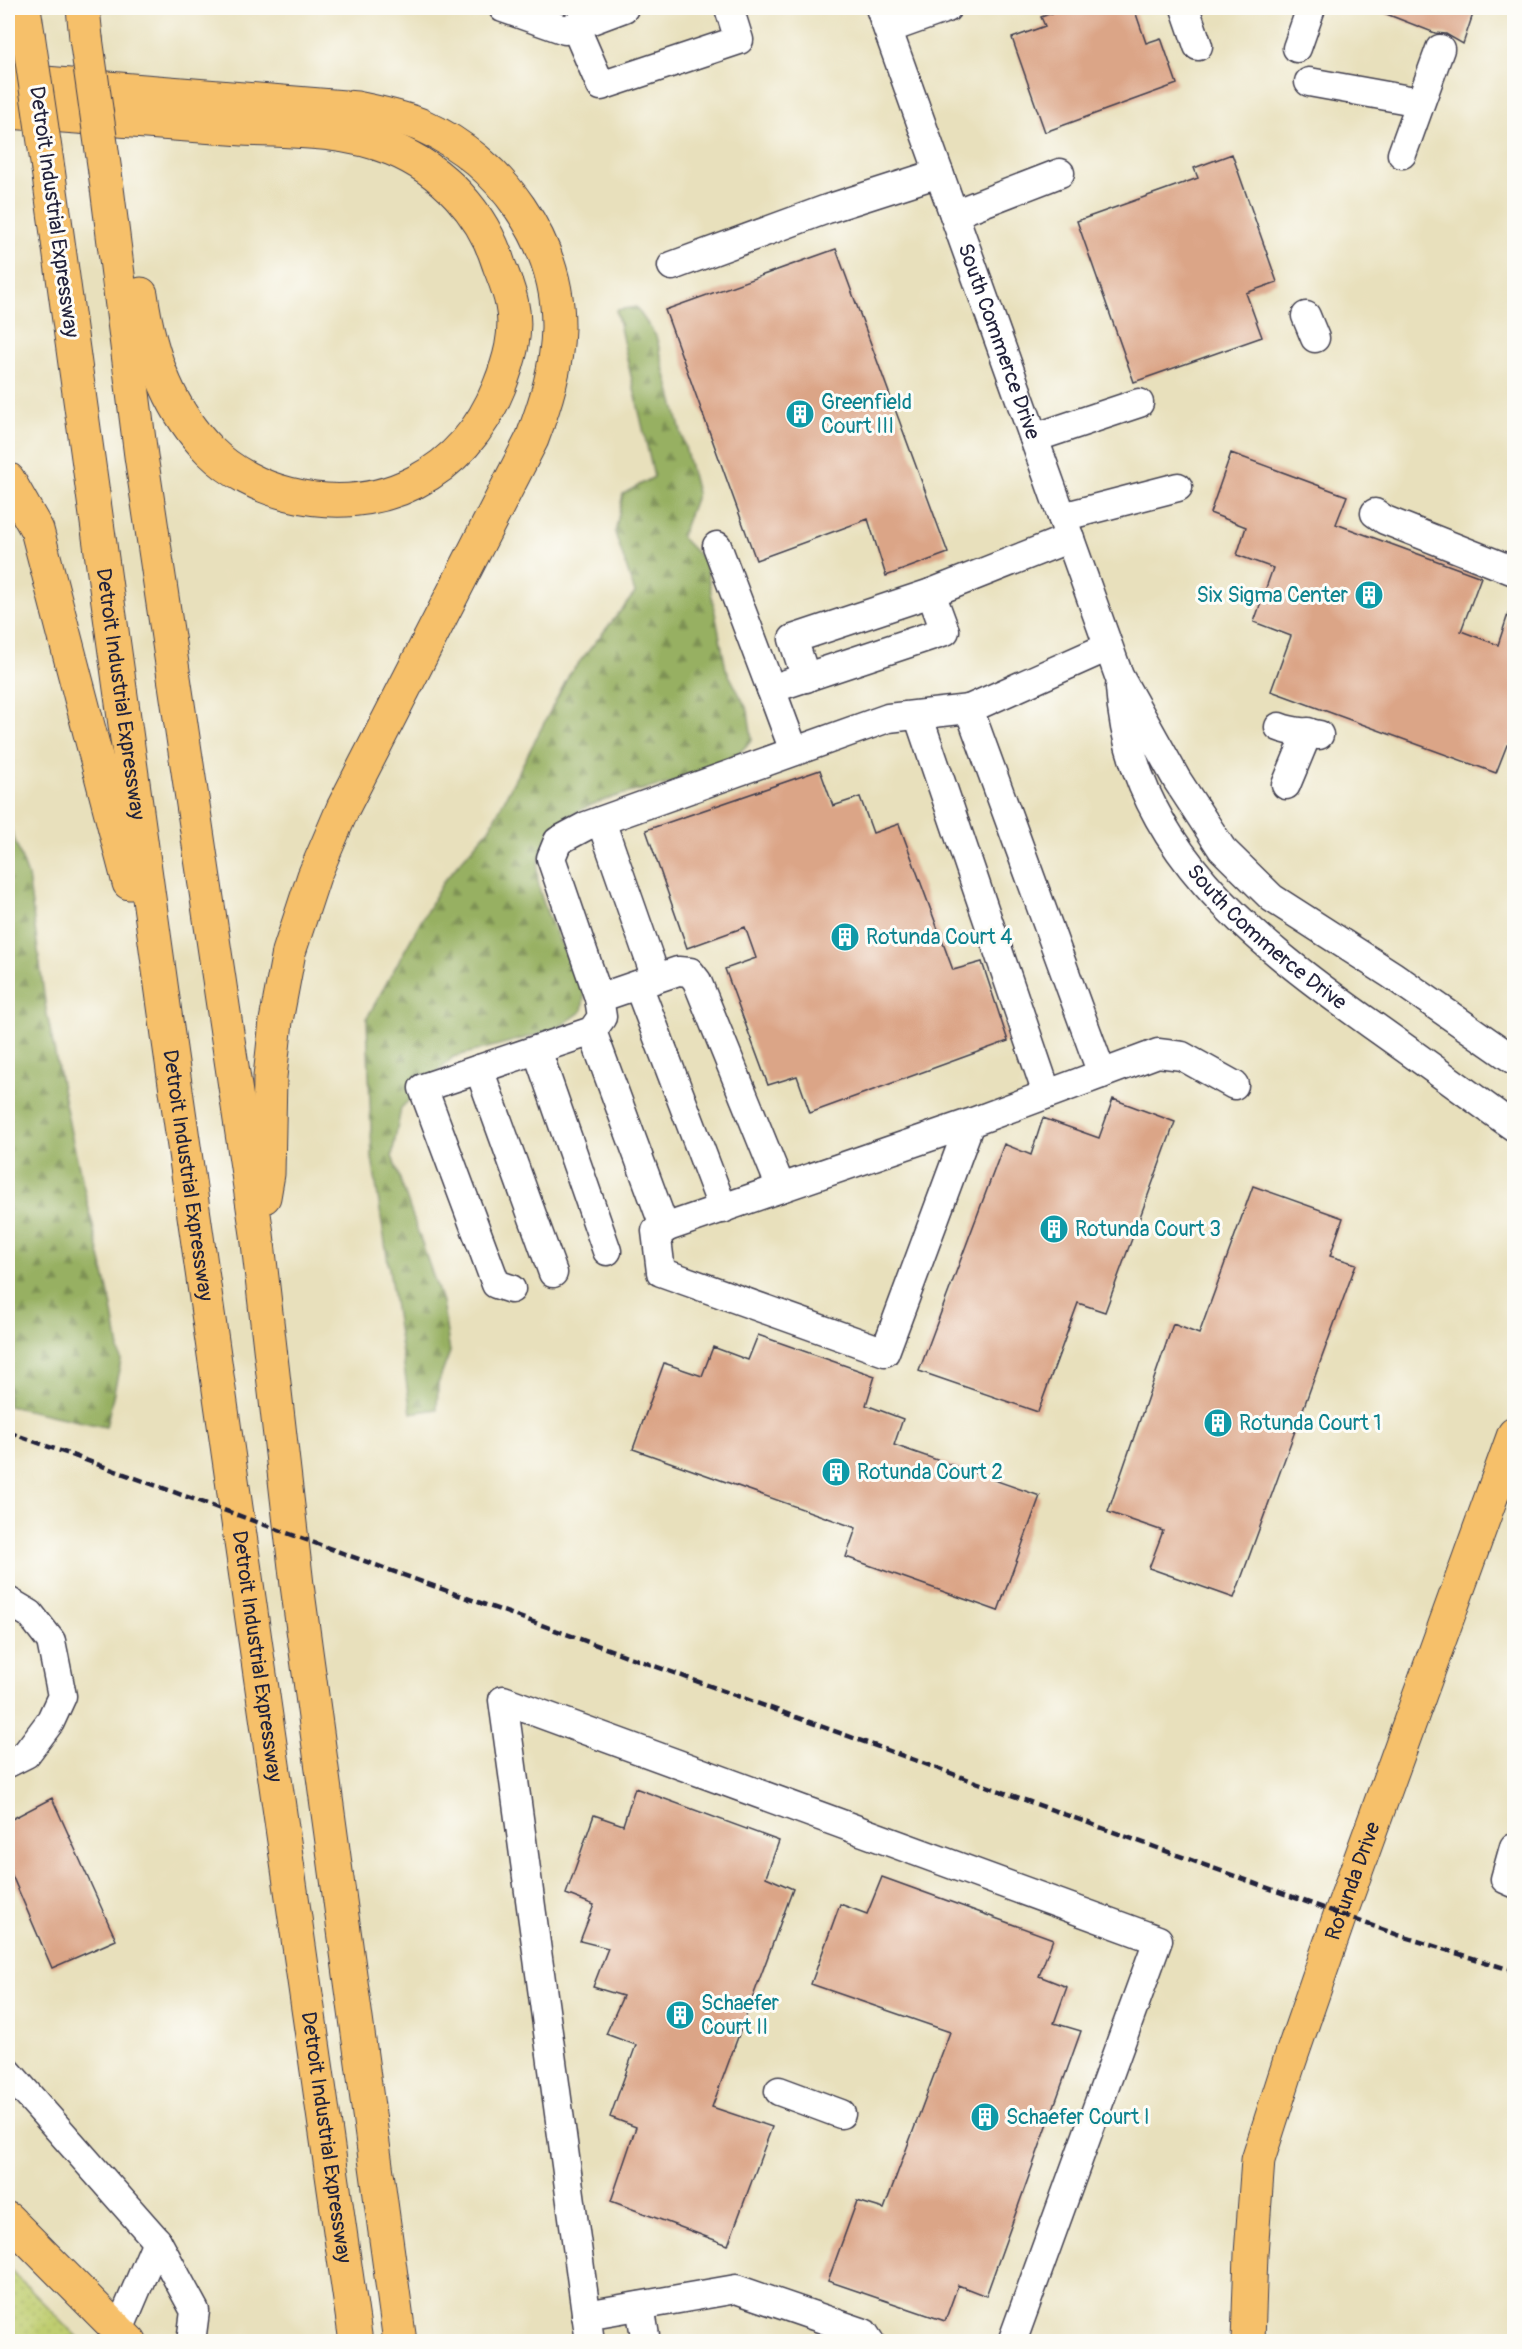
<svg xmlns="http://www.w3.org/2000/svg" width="1522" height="2349" viewBox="0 0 1522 2349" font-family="Pangolin,sans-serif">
<defs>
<pattern id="grass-dots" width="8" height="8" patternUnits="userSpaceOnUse" patternTransform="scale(1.5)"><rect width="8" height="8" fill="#bfcd70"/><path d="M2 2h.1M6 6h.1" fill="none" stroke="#a4b062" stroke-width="1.8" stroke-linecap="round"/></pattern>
<pattern id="forest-firs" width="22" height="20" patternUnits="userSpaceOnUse" patternTransform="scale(1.5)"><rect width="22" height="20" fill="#97b062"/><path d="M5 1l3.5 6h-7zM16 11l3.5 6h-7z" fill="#7b8f52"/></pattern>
</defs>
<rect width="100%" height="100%" fill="#fdfcf7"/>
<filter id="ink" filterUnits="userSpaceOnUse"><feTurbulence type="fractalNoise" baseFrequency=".0167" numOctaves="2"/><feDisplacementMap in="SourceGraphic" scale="12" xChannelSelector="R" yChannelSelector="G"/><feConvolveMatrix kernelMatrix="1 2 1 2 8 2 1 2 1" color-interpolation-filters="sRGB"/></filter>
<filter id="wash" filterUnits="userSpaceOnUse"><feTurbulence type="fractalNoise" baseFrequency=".008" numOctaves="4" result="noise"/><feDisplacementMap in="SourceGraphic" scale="24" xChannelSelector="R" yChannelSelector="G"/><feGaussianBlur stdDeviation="1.35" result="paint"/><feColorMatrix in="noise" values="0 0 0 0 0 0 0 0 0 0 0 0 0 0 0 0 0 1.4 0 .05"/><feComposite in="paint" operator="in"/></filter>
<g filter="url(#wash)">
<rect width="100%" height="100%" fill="#e8e0bc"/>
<path fill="url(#grass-dots)" stroke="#707856" stroke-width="1.5" d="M 8,2267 L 81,2341 L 8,2341 Z"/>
<path fill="url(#forest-firs)" stroke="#5c694e" stroke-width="1.5" d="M 636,307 L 656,336 L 697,493 L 681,537 L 705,561 L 726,669 L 748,711 L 752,740 C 740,753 728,764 712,771 C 656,795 551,789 538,865 C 533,892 559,940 572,964 C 575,971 583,981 584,988 C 585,995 583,1004 582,1011 L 555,1030 L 453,1057 L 401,1108 L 392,1156 L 442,1302 L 450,1352 L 438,1384 L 437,1409 L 411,1413 L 372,1158 L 367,1018 L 443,882 L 489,829 L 569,675 L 635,593 L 615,533 L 623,494 L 654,477 L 616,310 Z
M 8,822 L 28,876 L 46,1009 L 71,1133 L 112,1307 L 121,1361 L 106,1427 L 8,1406 Z"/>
<g id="blocks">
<path fill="#dba587" d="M 1067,8 L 1134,8 L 1146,43 L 1161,38 L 1177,84 L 1045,132 L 1012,38 L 1045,26 L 1041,17 Z
M 1371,8 L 1475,8 L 1463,44 L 1446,34 L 1435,33 Z
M 1232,154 L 1277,282 L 1246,293 L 1262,337 L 1134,382 L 1077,221 L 1198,178 L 1194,168 Z
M 836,249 L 948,553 L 886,576 L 868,519 L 756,560 L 665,310 Z
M 1231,453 L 1347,496 L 1336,524 L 1481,577 L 1461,631 L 1498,645 L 1511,605 L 1515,606 L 1515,748 L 1507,745 L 1496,773 L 1271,691 L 1291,636 L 1254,622 L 1273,568 L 1237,555 L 1246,527 L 1210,513 Z
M 820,770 L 833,806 L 860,797 L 873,833 L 899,824 L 953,970 L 982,962 L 1008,1041 L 810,1113 L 797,1076 L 768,1085 L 725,969 L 756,958 L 745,927 L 687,948 L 646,830 Z
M 1113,1099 L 1175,1122 L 1105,1312 L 1078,1303 L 1038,1412 L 919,1371 L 1004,1144 L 1031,1155 L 1043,1118 L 1099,1138 Z
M 1253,1186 L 1343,1218 L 1330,1256 L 1356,1264 L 1234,1598 L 1149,1568 L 1163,1531 L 1108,1512 L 1173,1324 L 1199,1334 Z
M 758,1335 L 875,1376 L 866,1405 L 903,1419 L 894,1445 L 1040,1496 L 998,1611 L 846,1557 L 856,1528 L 633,1449 L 664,1363 L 702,1376 L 713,1347 L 748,1360 Z
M 635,1788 L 779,1841 L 766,1877 L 793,1889 L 712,2107 L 772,2127 L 728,2245 L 611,2201 L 636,2127 L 610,2117 L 636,2045 L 606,2034 L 623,1996 L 593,1987 L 608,1948 L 580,1941 L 594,1905 L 566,1894 L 594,1815 L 623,1825 Z
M 52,1798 L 116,1940 L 52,1968 L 8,1866 L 8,1821 Z
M 882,1877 L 1053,1939 L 1039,1976 L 1067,1987 L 1054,2023 L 1081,2031 L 986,2296 L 958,2285 L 945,2321 L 828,2281 L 857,2201 L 884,2209 L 950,2032 L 811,1984 L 840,1904 L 867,1914 Z"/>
</g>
</g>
<g filter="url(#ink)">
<use href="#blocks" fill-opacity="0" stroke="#403e4e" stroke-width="1.5"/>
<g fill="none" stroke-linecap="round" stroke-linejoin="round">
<g stroke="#403e4e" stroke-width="31">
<g id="minor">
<path d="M 503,8 L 565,30 L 624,8"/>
<path id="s1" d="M 880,8 L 1119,676 L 1177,780 L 1222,849 L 1272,898 L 1392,975 L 1514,1060"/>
<path d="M 1185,8 L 1198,46"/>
<path d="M 575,26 L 601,86 L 739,40 L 729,8"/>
<path d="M 888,29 L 947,8"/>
<path d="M 1297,48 L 1311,8"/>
<path d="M 1309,82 L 1420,102"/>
<path d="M 1402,154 L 1440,49"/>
<path d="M 954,214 L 1060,173"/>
<path d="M 672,266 L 827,209 L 939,173"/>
<path d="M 1306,316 L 1315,338"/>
<path d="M 1034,438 L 1139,403"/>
<path d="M 1375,513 L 1385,520 L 1514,571"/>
<path d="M 1062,517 L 1178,487"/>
<path d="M 717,546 L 771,689"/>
<path d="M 806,678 L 793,639 L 931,593"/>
<path id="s2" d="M 1120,687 C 1129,844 1253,940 1371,1024 C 1419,1058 1467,1093 1514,1127"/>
<path d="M 918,715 L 1047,1094"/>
<path d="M 1279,727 C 1293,733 1305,731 1319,735"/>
<path d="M 794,751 L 771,689 L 945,631 L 931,593 L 1070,538"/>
<path d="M 1286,785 L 1308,732"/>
<path d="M 601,821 L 656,978"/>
<path d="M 638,985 L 723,1209"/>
<path d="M 599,998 L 678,971 L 690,972 L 697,981 L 781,1188"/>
<path d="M 592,1031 L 665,1229"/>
<path d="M 537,1050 L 607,1251"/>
<path d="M 479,1069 L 553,1273"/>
<path d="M 1102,1074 L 969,709 L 1108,647"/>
<path d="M 970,1123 L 656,1231 L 661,1272 L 885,1352 L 970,1123 L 1158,1053 L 1182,1056 L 1234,1085"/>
<path d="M 511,1289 L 496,1284 L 423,1088 L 592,1031 L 602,1017 L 599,998 L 551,858 L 558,841 L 586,826 L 888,718 L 969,709"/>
<path d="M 8,1601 L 30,1614 L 51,1641 L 62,1696 L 50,1722 L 26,1754 L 8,1763"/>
<path d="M 1514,1847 L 1505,1879 L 1514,1883"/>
<path d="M 8,2072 L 157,2241 L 195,2311 L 191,2342"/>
<path d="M 779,2091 L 841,2114"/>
<path d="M 640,2306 L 646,2342"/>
<path d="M 586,2315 L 736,2289 L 864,2333 L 870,2342"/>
<path d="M 119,2330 L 157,2241"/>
<path d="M 590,2342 L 503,1700 L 1158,1940 L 1012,2342"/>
</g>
</g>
<g stroke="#403e4e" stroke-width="35">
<g id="major">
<path d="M 8,2219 L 130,2342"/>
<path id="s3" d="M 1248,2342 L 1251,2254 L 1258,2160 L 1289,2063 L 1338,1921 L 1514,1434"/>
</g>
</g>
<g stroke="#403e4e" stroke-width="35">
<g id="highway">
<path d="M 24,8 L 28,34"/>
<path d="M 83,8 L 86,38"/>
<path d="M 8,80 L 357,108 C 379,113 402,117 423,126 C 500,161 559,241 558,328 C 557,367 546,402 532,439 L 343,808 L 314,876 L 289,952 L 276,1021 L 270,1077 L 268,1174 L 264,1197"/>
<path d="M 8,112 C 86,118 164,124 243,129 C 293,131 345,130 392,149 C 443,170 483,213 499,265 C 504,278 510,292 512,305 C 518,333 509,362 499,387 C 464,475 380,517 289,494 C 260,487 231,472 210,451 C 169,410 149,351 141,294"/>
<path id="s4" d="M 48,169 L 168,1035 L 356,2342"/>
<path d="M 105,172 L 141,456 L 257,1234 L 297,1585 L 400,2342"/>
<path d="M 8,479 L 37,530 L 129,883"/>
</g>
</g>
<use href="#minor" stroke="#fff" stroke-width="28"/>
<use href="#major" stroke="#f6c06b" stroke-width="33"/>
<use href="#highway" stroke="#f6c06b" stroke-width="33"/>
<path stroke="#22223b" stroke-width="4.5" stroke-dasharray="9 4.5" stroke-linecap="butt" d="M 8,1432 L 1398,1935 L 1514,1971"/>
<g stroke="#403e4e" stroke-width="35" stroke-linecap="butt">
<path id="highway-bridge" d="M 28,34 L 48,169
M 86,38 L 105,172"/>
</g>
<use href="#highway-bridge" stroke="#f6c06b" stroke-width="33"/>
</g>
</g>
<defs>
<g id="building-disc" transform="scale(1.5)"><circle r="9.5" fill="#0f9aa8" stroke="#fdfcf7"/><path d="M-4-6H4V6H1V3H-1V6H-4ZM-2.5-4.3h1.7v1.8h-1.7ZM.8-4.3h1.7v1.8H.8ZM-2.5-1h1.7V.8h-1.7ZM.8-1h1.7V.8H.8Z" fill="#fff"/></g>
</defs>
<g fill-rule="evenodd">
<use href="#building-disc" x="800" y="414"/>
<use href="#building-disc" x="1369" y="595"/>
<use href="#building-disc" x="845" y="937"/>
<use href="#building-disc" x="1054" y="1229"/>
<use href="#building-disc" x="1218" y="1423"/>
<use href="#building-disc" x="836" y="1472"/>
<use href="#building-disc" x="680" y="2015"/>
<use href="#building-disc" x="985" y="2117"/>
</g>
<g text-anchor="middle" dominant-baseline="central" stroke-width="6" stroke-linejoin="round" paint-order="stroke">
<g font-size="21" fill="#22223b" stroke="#fdfcf7">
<text transform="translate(54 212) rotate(82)">Detroit Industrial Expressway</text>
<text stroke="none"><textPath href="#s1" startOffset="354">South Commerce Drive</textPath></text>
<text stroke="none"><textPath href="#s4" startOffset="530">Detroit Industrial Expressway</textPath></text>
<text stroke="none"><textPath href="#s2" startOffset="300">South Commerce Drive</textPath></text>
<text stroke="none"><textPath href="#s4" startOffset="1016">Detroit Industrial Expressway</textPath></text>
<text stroke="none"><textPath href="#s4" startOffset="1502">Detroit Industrial Expressway</textPath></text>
<text stroke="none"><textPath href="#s3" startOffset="477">Rotunda Drive</textPath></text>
<text stroke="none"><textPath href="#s4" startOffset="1988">Detroit Industrial Expressway</textPath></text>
</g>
<g font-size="21" fill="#0d838f" stroke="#fdfcf7" text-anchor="start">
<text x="821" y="402">Greenfield<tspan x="821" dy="24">Court III</tspan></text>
<text x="1348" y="595" text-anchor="end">Six Sigma Center</text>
<text x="866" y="937">Rotunda Court 4</text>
<text x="1075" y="1229">Rotunda Court 3</text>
<text x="1239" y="1423">Rotunda Court 1</text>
<text x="857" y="1472">Rotunda Court 2</text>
<text x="701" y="2003">Schaefer<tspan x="701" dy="24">Court II</tspan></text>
<text x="1006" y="2117">Schaefer Court I</text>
</g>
</g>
<rect width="1522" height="2349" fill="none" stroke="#fdfcf7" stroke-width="30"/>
</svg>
